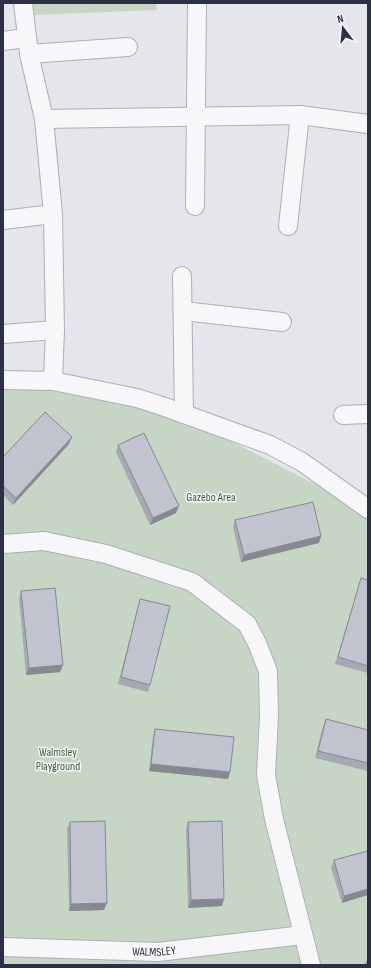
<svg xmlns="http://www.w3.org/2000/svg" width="371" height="968" viewBox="0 0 371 968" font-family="'Sofia Sans Condensed',sans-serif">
<rect width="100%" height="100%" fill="#e4e6ec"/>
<path fill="#c7d5c5" d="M 31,3 L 156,3 L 157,10 L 32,15 Z
M 3,380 L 162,406 L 368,511 L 368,965 L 3,965 Z"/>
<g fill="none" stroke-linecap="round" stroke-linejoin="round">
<g stroke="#acafba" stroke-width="20">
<g id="minor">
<path d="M 23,3 L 29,54 L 44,119 L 53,214 L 55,330 L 53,381"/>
<path d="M 3,41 L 26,38"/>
<path d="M 29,54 L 128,47"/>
<path d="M 44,119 L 300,115 L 368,124"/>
<path d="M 195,206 L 197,3"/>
<path d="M 3,220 L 53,214"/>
<path d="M 288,226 L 300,115"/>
<path d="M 182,276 L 184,414"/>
<path d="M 183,311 L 282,322"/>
<path d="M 3,334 L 55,330"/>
<path d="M 3,380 L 53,381 L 137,398 L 162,406 L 270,445 L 302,462 L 368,509"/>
<path d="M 343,415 L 368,414"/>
<path d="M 3,544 L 44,541 L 106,554 L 192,582 L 247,624 L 257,643 L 268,671 L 269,716 L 266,775 L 274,819 L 311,965"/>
<path id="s1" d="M 3,947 L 158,952 L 303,935"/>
</g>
</g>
<use href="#minor" stroke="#f7f7fa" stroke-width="18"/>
</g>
<path fill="#a6a9b2" d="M 69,444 L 13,505 L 3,495 L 3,457 Z
M 118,445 L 179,506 L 176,513 L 150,525 L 116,452 Z
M 235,520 L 321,536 L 319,543 L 241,562 L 233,527 Z
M 361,578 L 368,580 L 368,673 L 335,664 Z
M 21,591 L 60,672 L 26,675 L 19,598 Z
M 140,599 L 150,685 L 148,692 L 118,684 L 138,606 Z
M 326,719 L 368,730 L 368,771 L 315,758 L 323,726 Z
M 155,729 L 230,772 L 228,779 L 149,771 L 153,736 Z
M 70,822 L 104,910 L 69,911 L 67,829 Z
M 188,822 L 222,906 L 188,908 L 186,829 Z
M 368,851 L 342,903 L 331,868 L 334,860 Z"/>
<path fill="#878991" d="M 72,437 L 69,444 L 13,505 L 16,498 Z
M 179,506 L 176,513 L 150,525 L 153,518 Z
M 321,536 L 319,543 L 241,562 L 244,555 Z
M 63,665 L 60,672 L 26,675 L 29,668 Z
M 151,764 L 230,772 L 228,779 L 149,771 Z
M 368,889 L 368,895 L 342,903 L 344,896 Z
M 224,899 L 222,906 L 188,908 L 191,900 Z
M 107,903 L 104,910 L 69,911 L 71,904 Z"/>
<path fill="#c1c4cf" stroke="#878991" d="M 45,412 L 72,437 L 16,498 L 3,486 L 3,457 Z
M 144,433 L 179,506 L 153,518 L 118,445 Z
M 313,502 L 321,536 L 244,555 L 235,520 Z
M 361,578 L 368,580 L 368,666 L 338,657 Z
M 55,588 L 63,665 L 29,668 L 21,591 Z
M 140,599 L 170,606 L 150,685 L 121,677 Z
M 326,719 L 368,730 L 368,763 L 318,751 Z
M 155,729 L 234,737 L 230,772 L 151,764 Z
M 105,821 L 107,903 L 71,904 L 70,822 Z
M 222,821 L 224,899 L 191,900 L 188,822 Z
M 368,851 L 368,889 L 344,896 L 334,860 Z
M 368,959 L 368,965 L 365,965 Z"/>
<g text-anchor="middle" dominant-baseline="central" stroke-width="3" stroke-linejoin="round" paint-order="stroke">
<g font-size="12" fill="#3a6039" stroke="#f4f5f9">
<text x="211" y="497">Gazebo Area</text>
<text x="58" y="752">Walmsley<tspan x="58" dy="14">Playground</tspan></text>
</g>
<g font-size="12" fill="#2b3044" stroke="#f4f5f9">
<text stroke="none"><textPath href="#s1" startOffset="151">WALMSLEY</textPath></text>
</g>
</g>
<rect width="371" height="968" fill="none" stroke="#2b3044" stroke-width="8"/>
<g transform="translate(343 28) rotate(344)" stroke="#f4f5f9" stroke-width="3" paint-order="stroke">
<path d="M0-3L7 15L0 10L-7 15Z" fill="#2b3044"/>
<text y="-6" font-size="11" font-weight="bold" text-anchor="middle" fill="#2b3044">N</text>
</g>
</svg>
